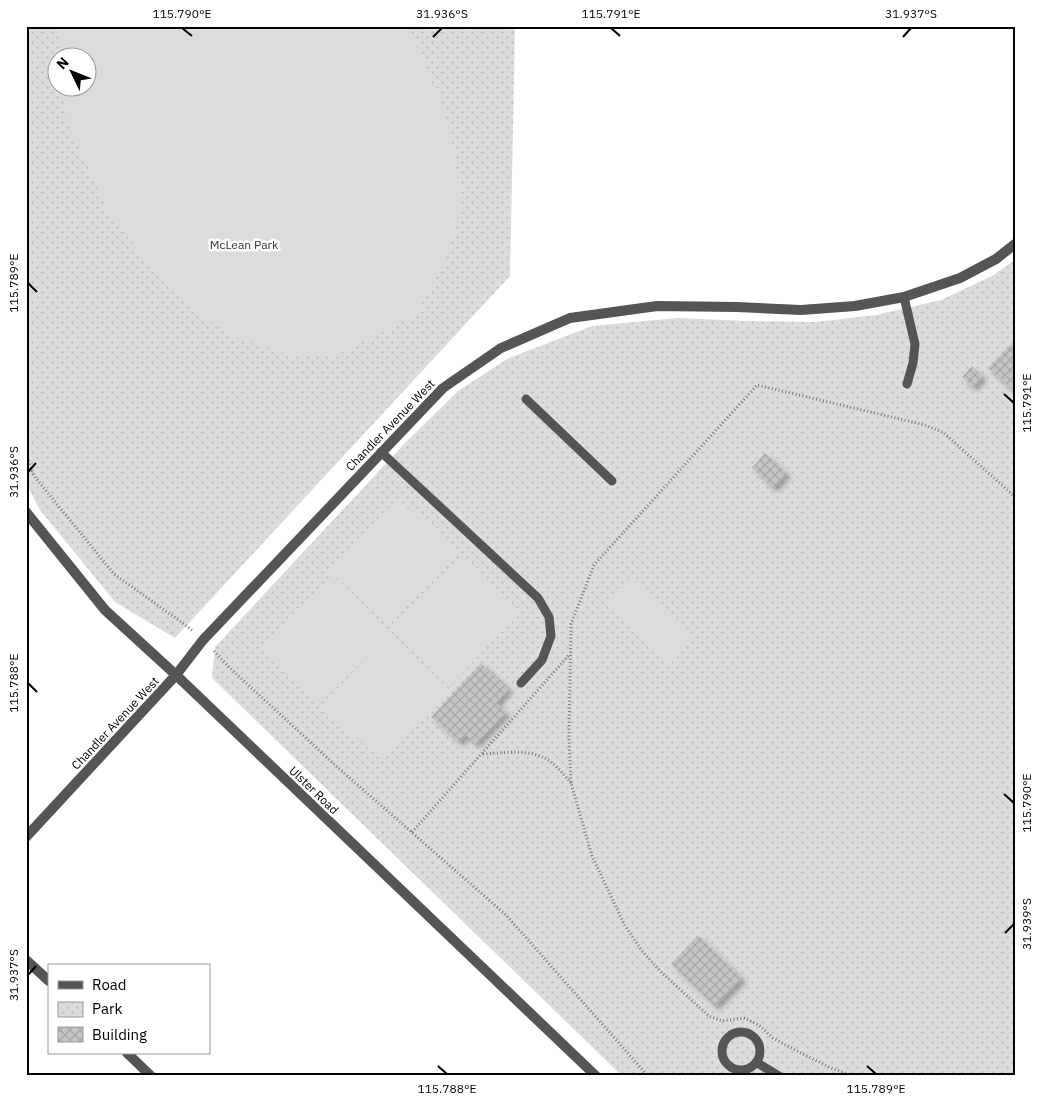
<svg xmlns="http://www.w3.org/2000/svg" width="1041" height="1102" viewBox="0 0 1041 1102" font-family="'IBM Plex Sans',sans-serif">
<defs>
<pattern id="park-dots" width="8" height="8" patternUnits="userSpaceOnUse" patternTransform="scale(1.25)"><rect width="8" height="8" fill="#dcdcdc"/><path d="M2 2h.1M6 6h.1" fill="none" stroke="#bbb" stroke-width="1.8" stroke-linecap="round"/></pattern>
<pattern id="building-cross-hatch" width="8" height="8" patternUnits="userSpaceOnUse" patternTransform="scale(1.25)"><rect width="8" height="8" fill="#c4c4c4"/><path d="M0 0l8 8M0 8l8-8" fill="none" stroke="#a7a7a7"/></pattern>
<filter id="shadow"><feDropShadow dx="4.5" dy="4.5" stdDeviation="2.5" flood-color="#0004"/></filter>
</defs>
<rect width="100%" height="100%" fill="#fff"/>
<path fill="url(#park-dots)" fill-rule="evenodd" d="M 26,26 L 515,26 L 510,276 L 175,638 L 115,602 L 40,510 L 26,483 ZM 58,58 L 88,58 L 88,88 L 58,88 Z
M 1015,260 L 1015,1076 L 622,1076 L 212,678 L 215,647 L 404,444 L 458,391 L 507,359 L 592,326 L 677,318 L 747,321 L 816,322 L 876,315 L 941,300 L 992,276 Z"/>
<path fill="#dcdcdc" d="M 61,26 L 409,26 L 447,120 L 462,202 L 444,264 L 415,314 L 337,355 L 290,355 L 226,334 L 159,278 L 109,211 L 68,124 L 64,88 L 88,88 L 88,58 L 60,57 L 58,42 Z
M 397,498 L 455,552 L 387,624 L 329,570 Z
M 462,558 L 520,612 L 452,684 L 394,629 Z
M 330,579 L 387,634 L 319,705 L 262,651 Z
M 633,579 L 693,634 L 668,661 L 608,606 Z
M 390,633 L 448,688 L 380,759 L 322,705 Z"/>
<path fill="url(#building-cross-hatch)" filter="url(#shadow)" d="M 1011,344 L 1015,348 L 1015,392 L 988,368 Z
M 972,366 L 983,376 L 973,387 L 962,377 Z
M 765,453 L 787,473 L 773,488 L 752,468 Z
M 481,663 L 509,688 L 496,703 L 506,712 L 475,744 L 466,735 L 459,742 L 431,717 Z
M 698,935 L 742,978 L 715,1006 L 671,964 Z"/>
<g fill="none" stroke-linecap="round" stroke-linejoin="round">
<path stroke="#777" stroke-width="3" stroke-dasharray="1 2.5" stroke-linecap="butt" d="M 26,454 L 34,476 L 114,574 L 177,619 L 193,631
M 214,651 L 229,667 L 335,765 L 506,915 L 648,1076
M 483,754 C 505,753 529,748 548,760 C 557,766 564,775 571,783
M 412,832 L 570,654
M 852,1076 L 829,1067 L 797,1051 L 773,1038 L 759,1025 L 744,1018 L 722,1021 L 709,1016 L 660,971 L 643,952 L 625,926 L 592,856 L 571,783 L 569,738 L 571,624 L 594,565 L 757,385 L 925,425 L 944,433 L 1015,497"/>
<path stroke="#555" stroke-width="9" d="M 904,297 L 915,344 L 913,363 L 907,384
M 526,399 L 612,481
M 381,452 L 538,598 L 549,617 L 551,636 L 542,660 L 521,683
M722 1051a19 19 0 1 1 38 0a19 19 0 1 1-38 0Z
M 756,1062 L 779,1076"/>
<path stroke="#555" stroke-width="10" d="M 26,512 L 105,610 L 176,675 L 596,1076
M 26,837 L 176,675 L 203,640 L 443,388 L 501,348 L 570,318 L 657,306 L 737,307 L 801,310 L 855,306 L 904,297 L 960,278 L 996,259 L 1015,244
M 26,960 L 49,981
M 127,1053 L 151,1076"/>
</g>
<path fill="none" stroke="#000" stroke-width="2" d="M 182,28 L 192,36M 611,28 L 620,36M 433,37 L 442,28M 903,37 L 911,28M 28,283 L 37,292M 1004,394 L 1014,403M 28,472 L 36,463M 28,683 L 37,692M 1004,794 L 1014,803M 1005,933 L 1014,924M 28,975 L 36,966M 438,1066 L 447,1074M 867,1066 L 876,1074"/>
<g text-anchor="middle" dominant-baseline="central" stroke-width="5" stroke-linejoin="round" paint-order="stroke">
<g font-size="12" fill="#333" stroke="#fff">
<text x="244" y="244">McLean Park</text>
</g>
<g font-size="12" fill="#000" stroke="#fff">
<text transform="translate(390 425) rotate(-46)">Chandler Avenue West</text>
<text transform="translate(115 723) rotate(-47)">Chandler Avenue West</text>
<text transform="translate(314 790) rotate(44)">Ulster Road</text>
</g>
</g>
<rect width="1041" height="1102" fill="none" stroke="#ffffff" stroke-width="55"/>
<rect x="48" y="964" width="162" height="90" fill="#ffffff" stroke="#999999"/>
<rect x="58" y="981" width="25" height="8" fill="#555555" stroke="#999999"/>
<text x="92" y="990" font-size="15" fill="#000000">Road</text>
<rect x="58" y="1002" width="25" height="15" fill="url(#park-dots)" stroke="#999999"/>
<text x="92" y="1014" font-size="15" fill="#000000">Park</text>
<rect x="58" y="1027" width="25" height="15" fill="url(#building-cross-hatch)" stroke="#999999"/>
<text x="92" y="1040" font-size="15" fill="#000000">Building</text>
<g transform="translate(72 72) rotate(313)"><circle r="24" fill="#ffffff" stroke="#999999"/>
<path d="M0-4L9 19L0 12L-9 19Z" fill="#000000"/>
<text y="-8" font-size="14" font-weight="bold" text-anchor="middle" fill="#000000">N</text>
</g>
<rect x="28" y="28" width="986" height="1046" fill="none" stroke="#000" stroke-width="2"/>
<g font-size="12" text-anchor="middle" fill="#000">
<text x="182" y="18">115.790°E</text>
<text x="442" y="18">31.936°S</text>
<text x="611" y="18">115.791°E</text>
<text x="911" y="18">31.937°S</text>
<text transform="translate(14 283) rotate(-90)" y="4">115.789°E</text>
<text transform="translate(1027 403) rotate(-90)" y="4">115.791°E</text>
<text transform="translate(14 472) rotate(-90)" y="4">31.936°S</text>
<text transform="translate(14 683) rotate(-90)" y="4">115.788°E</text>
<text transform="translate(1027 803) rotate(-90)" y="4">115.790°E</text>
<text transform="translate(1027 924) rotate(-90)" y="4">31.939°S</text>
<text transform="translate(14 975) rotate(-90)" y="4">31.937°S</text>
<text x="447" y="1093">115.788°E</text>
<text x="876" y="1093">115.789°E</text>
</g>
</svg>
